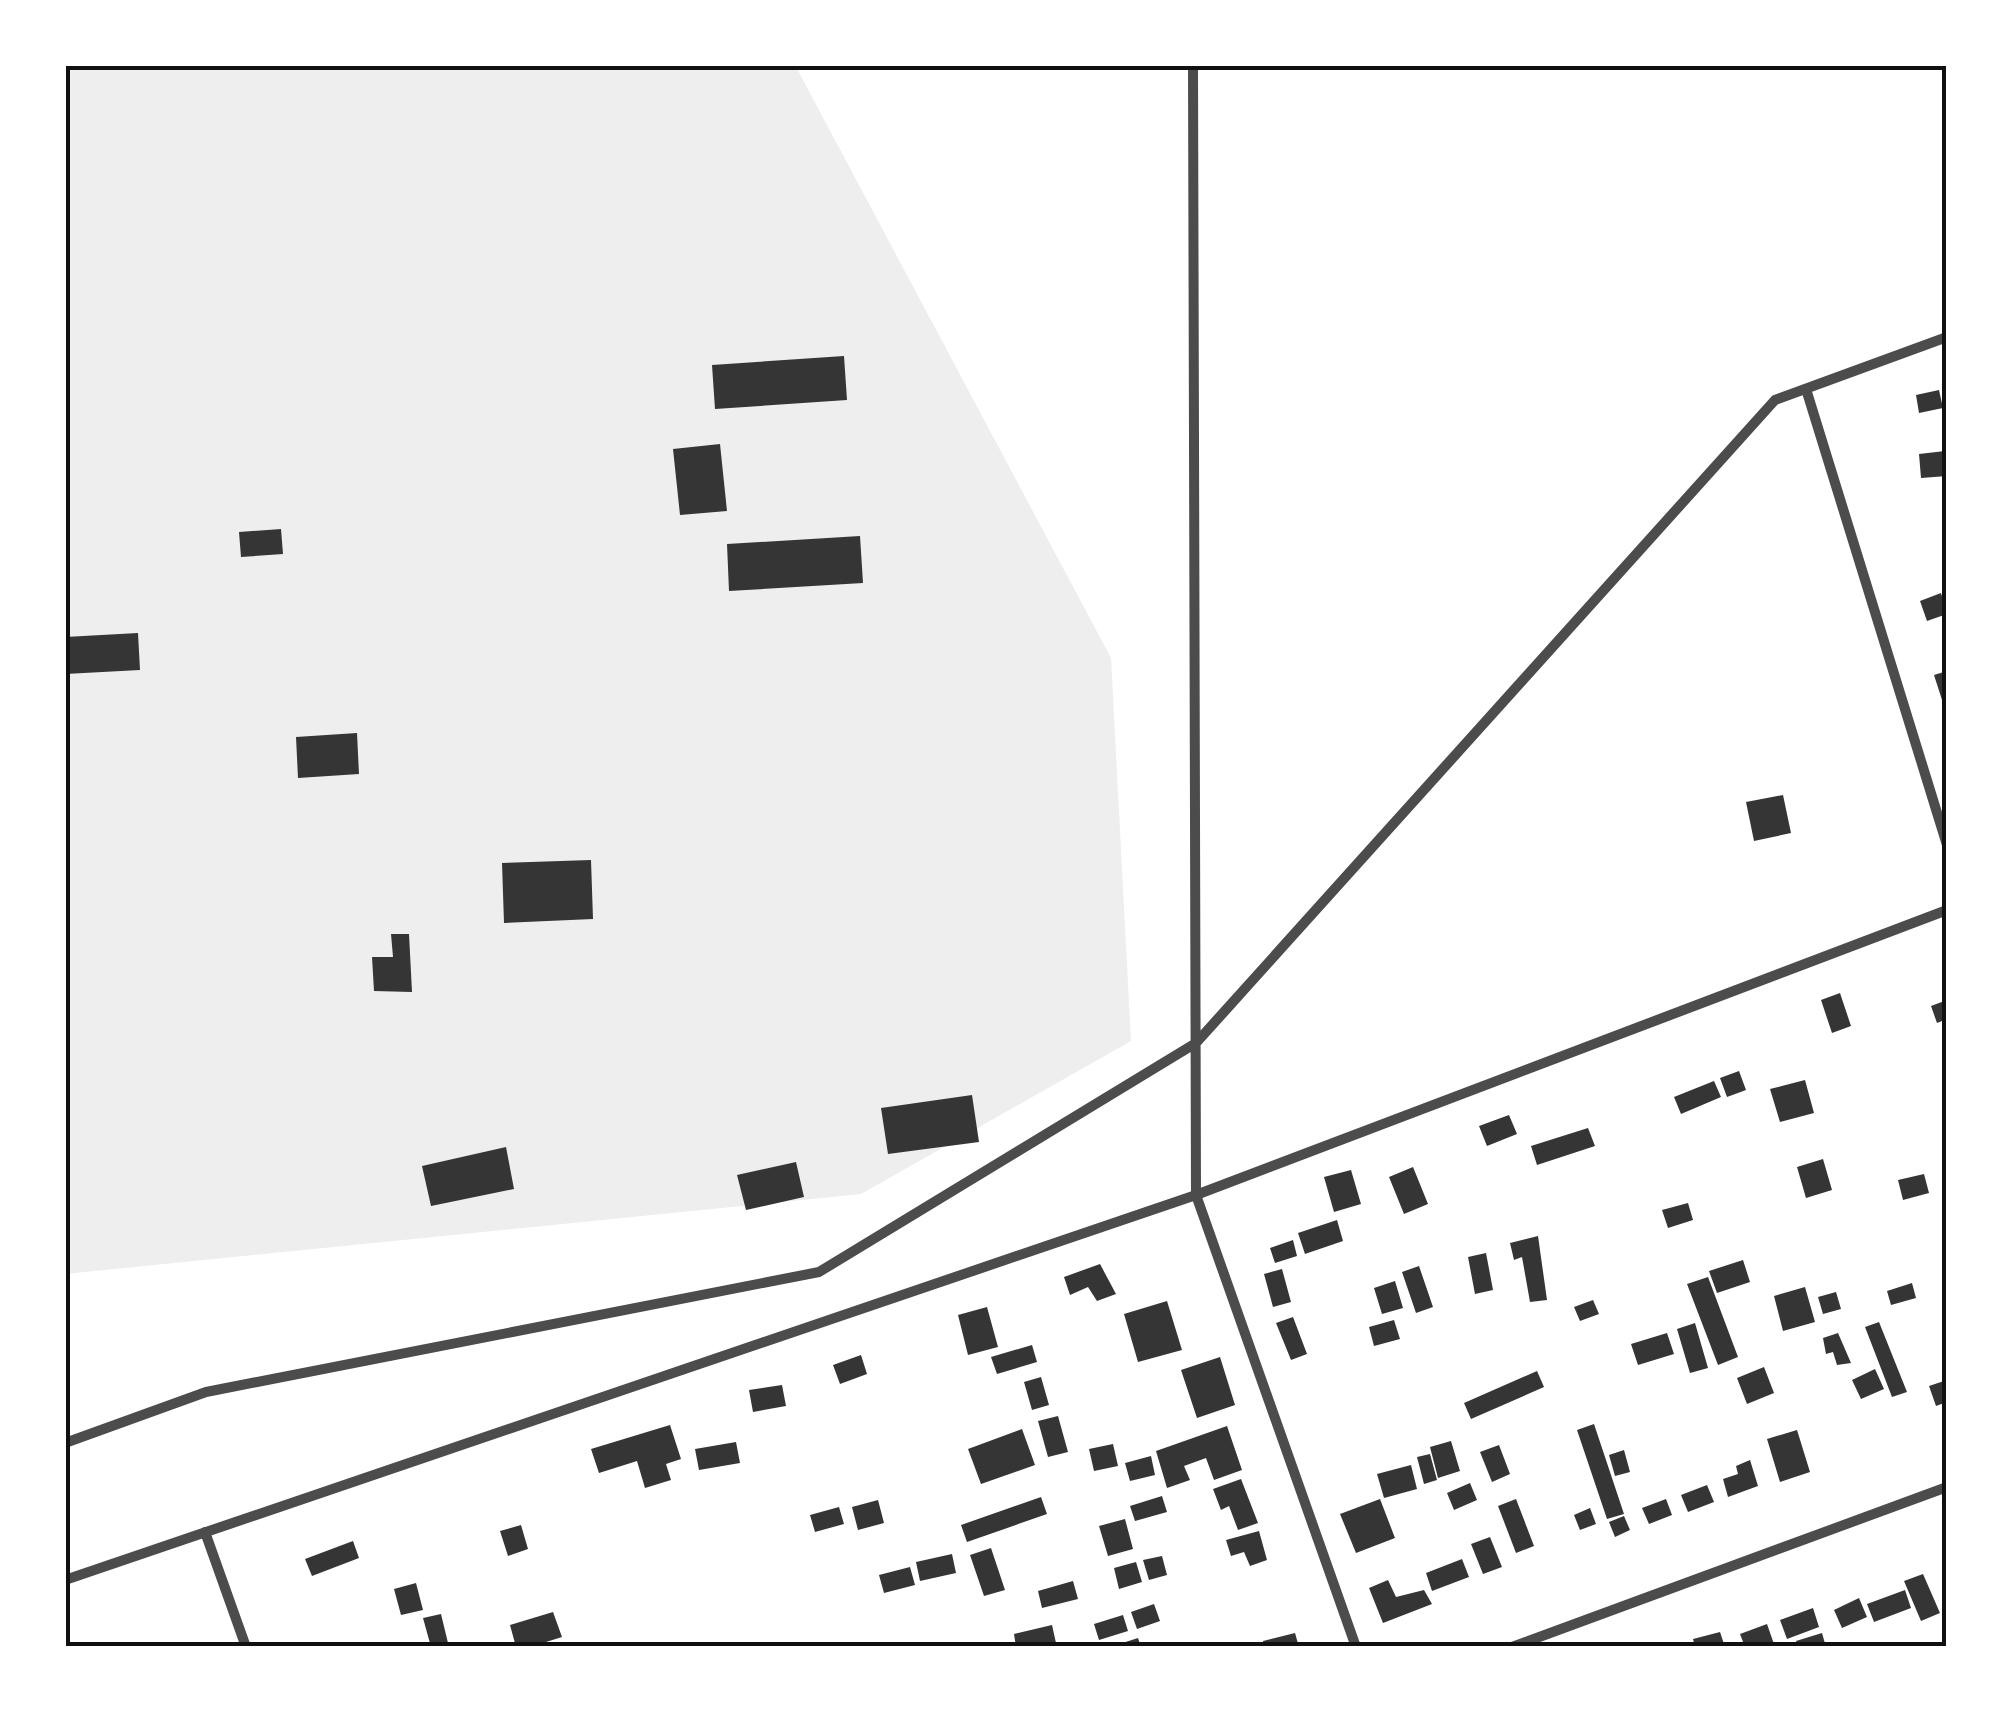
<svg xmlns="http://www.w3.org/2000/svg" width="2012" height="1712" viewBox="0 0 2012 1712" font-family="Barlow,sans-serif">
<rect width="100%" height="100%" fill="#fff"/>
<path fill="#eee" d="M 65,65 L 795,65 L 1111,658 L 1131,1041 L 861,1194 L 65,1274 Z"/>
<path fill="#353535" d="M 844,356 L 847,400 L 715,409 L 712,365 Z
M 1939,390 L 1943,408 L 1919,413 L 1916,395 Z
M 720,444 L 727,511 L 680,515 L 673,449 Z
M 1945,451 L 1947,476 L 1921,478 L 1919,454 Z
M 281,529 L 283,554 L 241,557 L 239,532 Z
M 860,536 L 863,583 L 729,591 L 727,544 Z
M 1941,593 L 1947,614 L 1927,621 L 1920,601 Z
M 138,633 L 140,670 L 65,674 L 65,637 Z
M 1947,671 L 1947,698 L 1942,700 L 1934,675 Z
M 357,733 L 359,774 L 298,778 L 296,737 Z
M 1783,795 L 1791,833 L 1754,841 L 1746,802 Z
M 591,860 L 593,919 L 504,923 L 502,863 Z
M 391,934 L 409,934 L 412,992 L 374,991 L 372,957 L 393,957 Z
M 1840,993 L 1851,1026 L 1832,1033 L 1821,1000 Z
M 1947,1000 L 1947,1019 L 1937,1023 L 1931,1006 Z
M 1739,1071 L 1746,1090 L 1727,1097 L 1720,1078 Z
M 1805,1080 L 1814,1113 L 1780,1122 L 1770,1089 Z
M 1714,1081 L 1721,1097 L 1681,1114 L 1674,1097 Z
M 972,1095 L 979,1142 L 888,1154 L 881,1108 Z
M 1509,1115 L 1517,1134 L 1487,1146 L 1479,1126 Z
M 1588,1128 L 1595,1146 L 1537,1165 L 1531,1146 Z
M 506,1147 L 514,1189 L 431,1206 L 422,1166 Z
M 1823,1159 L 1832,1190 L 1806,1198 L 1797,1167 Z
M 796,1162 L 804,1197 L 746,1210 L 737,1175 Z
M 1413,1167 L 1428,1204 L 1404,1214 L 1389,1177 Z
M 1351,1170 L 1361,1204 L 1334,1212 L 1324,1177 Z
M 1924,1174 L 1929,1193 L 1903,1200 L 1898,1180 Z
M 1688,1203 L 1693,1220 L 1668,1228 L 1662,1210 Z
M 1337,1220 L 1343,1241 L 1305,1254 L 1298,1233 Z
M 1538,1236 L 1547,1300 L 1530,1302 L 1522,1257 L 1514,1260 L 1510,1243 Z
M 1293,1240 L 1297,1256 L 1275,1263 L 1270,1248 Z
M 1486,1253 L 1493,1290 L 1475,1294 L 1468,1257 Z
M 1743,1260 L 1750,1282 L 1717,1293 L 1709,1271 Z
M 1100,1264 L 1116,1294 L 1097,1301 L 1088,1287 L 1070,1295 L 1064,1277 Z
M 1419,1266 L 1433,1307 L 1416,1313 L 1402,1272 Z
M 1282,1269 L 1291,1302 L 1273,1307 L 1264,1274 Z
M 1708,1277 L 1738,1357 L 1718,1365 L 1687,1284 Z
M 1395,1281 L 1403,1308 L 1382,1314 L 1374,1288 Z
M 1912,1283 L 1916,1298 L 1891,1305 L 1887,1291 Z
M 1805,1287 L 1815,1322 L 1783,1331 L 1774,1296 Z
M 1836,1292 L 1841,1309 L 1823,1314 L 1818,1297 Z
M 1593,1300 L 1599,1314 L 1580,1321 L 1574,1307 Z
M 1167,1301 L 1182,1350 L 1138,1362 L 1124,1314 Z
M 987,1307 L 998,1347 L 968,1355 L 958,1315 Z
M 1293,1317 L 1307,1354 L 1291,1360 L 1276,1323 Z
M 1394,1320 L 1400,1339 L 1374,1346 L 1369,1327 Z
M 1879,1322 L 1907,1392 L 1892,1397 L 1865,1327 Z
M 1695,1323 L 1708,1368 L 1690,1373 L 1677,1329 Z
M 1667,1333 L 1674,1354 L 1638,1365 L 1631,1344 Z
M 1838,1333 L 1851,1363 L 1837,1365 L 1833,1352 L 1826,1354 L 1823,1338 Z
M 1032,1345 L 1037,1362 L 997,1374 L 991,1357 Z
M 861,1355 L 867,1374 L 840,1384 L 833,1365 Z
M 1220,1357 L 1235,1405 L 1197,1418 L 1181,1370 Z
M 1764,1367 L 1774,1393 L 1747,1404 L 1737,1378 Z
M 1875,1369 L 1884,1389 L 1861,1399 L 1852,1380 Z
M 1537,1371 L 1544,1387 L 1471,1419 L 1464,1403 Z
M 1041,1377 L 1049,1405 L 1032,1410 L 1024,1382 Z
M 1947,1380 L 1947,1402 L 1936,1406 L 1929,1386 Z
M 782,1385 L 786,1406 L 753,1412 L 749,1390 Z
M 1058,1416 L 1068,1452 L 1048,1457 L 1038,1421 Z
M 1594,1424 L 1624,1514 L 1607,1519 L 1577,1430 Z
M 670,1425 L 681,1459 L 666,1464 L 671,1480 L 645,1488 L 637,1461 L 599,1473 L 591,1449 Z
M 1227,1426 L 1242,1470 L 1214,1480 L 1206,1458 L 1184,1466 L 1190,1480 L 1167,1488 L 1156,1451 Z
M 1022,1429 L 1035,1465 L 981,1484 L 968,1449 Z
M 1797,1430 L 1810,1472 L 1780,1482 L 1767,1439 Z
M 1451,1441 L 1460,1471 L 1438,1478 L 1430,1447 Z
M 736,1442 L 740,1463 L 699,1470 L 695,1449 Z
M 1113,1444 L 1118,1466 L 1094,1471 L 1089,1449 Z
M 1499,1445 L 1510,1474 L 1492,1482 L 1480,1452 Z
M 1624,1450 L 1630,1472 L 1615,1476 L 1609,1455 Z
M 1430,1454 L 1437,1480 L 1424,1484 L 1417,1457 Z
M 1151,1456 L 1155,1475 L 1130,1481 L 1125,1463 Z
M 1750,1460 L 1758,1486 L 1728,1497 L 1723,1479 L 1738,1474 L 1736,1466 Z
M 1411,1465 L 1417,1489 L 1384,1498 L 1377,1474 Z
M 1241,1479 L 1258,1523 L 1238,1530 L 1229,1506 L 1221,1510 L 1213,1489 Z
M 1470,1483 L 1477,1500 L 1454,1510 L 1447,1493 Z
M 1707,1485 L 1714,1502 L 1688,1512 L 1681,1495 Z
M 1162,1496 L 1167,1512 L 1135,1521 L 1130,1506 Z
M 1041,1497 L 1047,1514 L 967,1542 L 961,1525 Z
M 1380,1499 L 1395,1538 L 1356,1553 L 1340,1514 Z
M 1516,1499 L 1534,1546 L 1516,1553 L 1498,1506 Z
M 1666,1499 L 1672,1515 L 1649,1524 L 1642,1508 Z
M 878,1500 L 884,1523 L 858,1530 L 852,1507 Z
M 839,1507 L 844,1524 L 815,1532 L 810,1515 Z
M 1590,1508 L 1596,1524 L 1580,1530 L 1574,1515 Z
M 1624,1516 L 1630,1530 L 1615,1537 L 1609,1522 Z
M 1125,1519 L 1133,1549 L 1108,1556 L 1099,1526 Z
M 521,1525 L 528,1549 L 508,1556 L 500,1531 Z
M 1259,1531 L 1267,1560 L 1250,1566 L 1244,1552 L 1231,1556 L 1226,1540 Z
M 1490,1537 L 1502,1567 L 1483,1574 L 1471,1544 Z
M 353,1541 L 359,1558 L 312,1576 L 305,1559 Z
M 991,1548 L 1005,1590 L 984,1596 L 970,1555 Z
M 952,1554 L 956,1573 L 920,1581 L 916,1562 Z
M 1162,1556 L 1167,1575 L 1149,1580 L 1143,1560 Z
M 1462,1559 L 1469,1577 L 1432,1591 L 1426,1573 Z
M 1136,1562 L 1142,1582 L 1119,1589 L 1114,1568 Z
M 910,1567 L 915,1585 L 884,1593 L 879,1575 Z
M 1923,1574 L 1940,1613 L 1921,1621 L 1904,1581 Z
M 1388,1580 L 1396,1597 L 1424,1590 L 1432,1604 L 1383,1623 L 1369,1588 Z
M 1073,1581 L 1078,1599 L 1042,1608 L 1038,1591 Z
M 416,1583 L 423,1610 L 401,1615 L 394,1589 Z
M 1905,1590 L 1911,1608 L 1874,1622 L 1867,1604 Z
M 1859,1598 L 1867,1617 L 1842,1628 L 1834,1610 Z
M 1154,1604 L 1160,1621 L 1137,1629 L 1131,1612 Z
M 1813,1608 L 1819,1627 L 1787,1639 L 1780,1620 Z
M 553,1612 L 562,1637 L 530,1647 L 516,1647 L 510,1625 Z
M 441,1614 L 448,1643 L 431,1647 L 423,1618 Z
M 1123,1615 L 1128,1631 L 1099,1640 L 1094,1624 Z
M 1767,1624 L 1775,1647 L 1745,1647 L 1740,1634 Z
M 1052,1625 L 1056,1643 L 1039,1647 L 1016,1647 L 1014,1634 Z
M 1720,1632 L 1725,1647 L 1695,1647 L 1693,1639 Z
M 1295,1633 L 1299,1647 L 1264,1647 L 1263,1641 Z
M 1822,1633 L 1826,1647 L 1798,1647 L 1796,1641 Z
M 1138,1638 L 1141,1647 L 1113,1647 L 1113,1646 Z"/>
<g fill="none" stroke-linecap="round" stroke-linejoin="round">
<path stroke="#4c4c4c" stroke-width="10" d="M 1193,65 L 1196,1195 L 1356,1647
M 1806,389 L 1947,845
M 65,1443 L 206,1392 L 819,1272 L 1196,1043 L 1775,400 L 1947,337
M 205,1532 L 246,1647
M 65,1580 L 1196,1195 L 1947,910
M 1512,1647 L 1947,1487"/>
</g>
<rect width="2012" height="1712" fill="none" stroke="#ffffff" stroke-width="135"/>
<rect x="68" y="68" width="1876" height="1576" fill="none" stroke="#111" stroke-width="4"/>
</svg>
